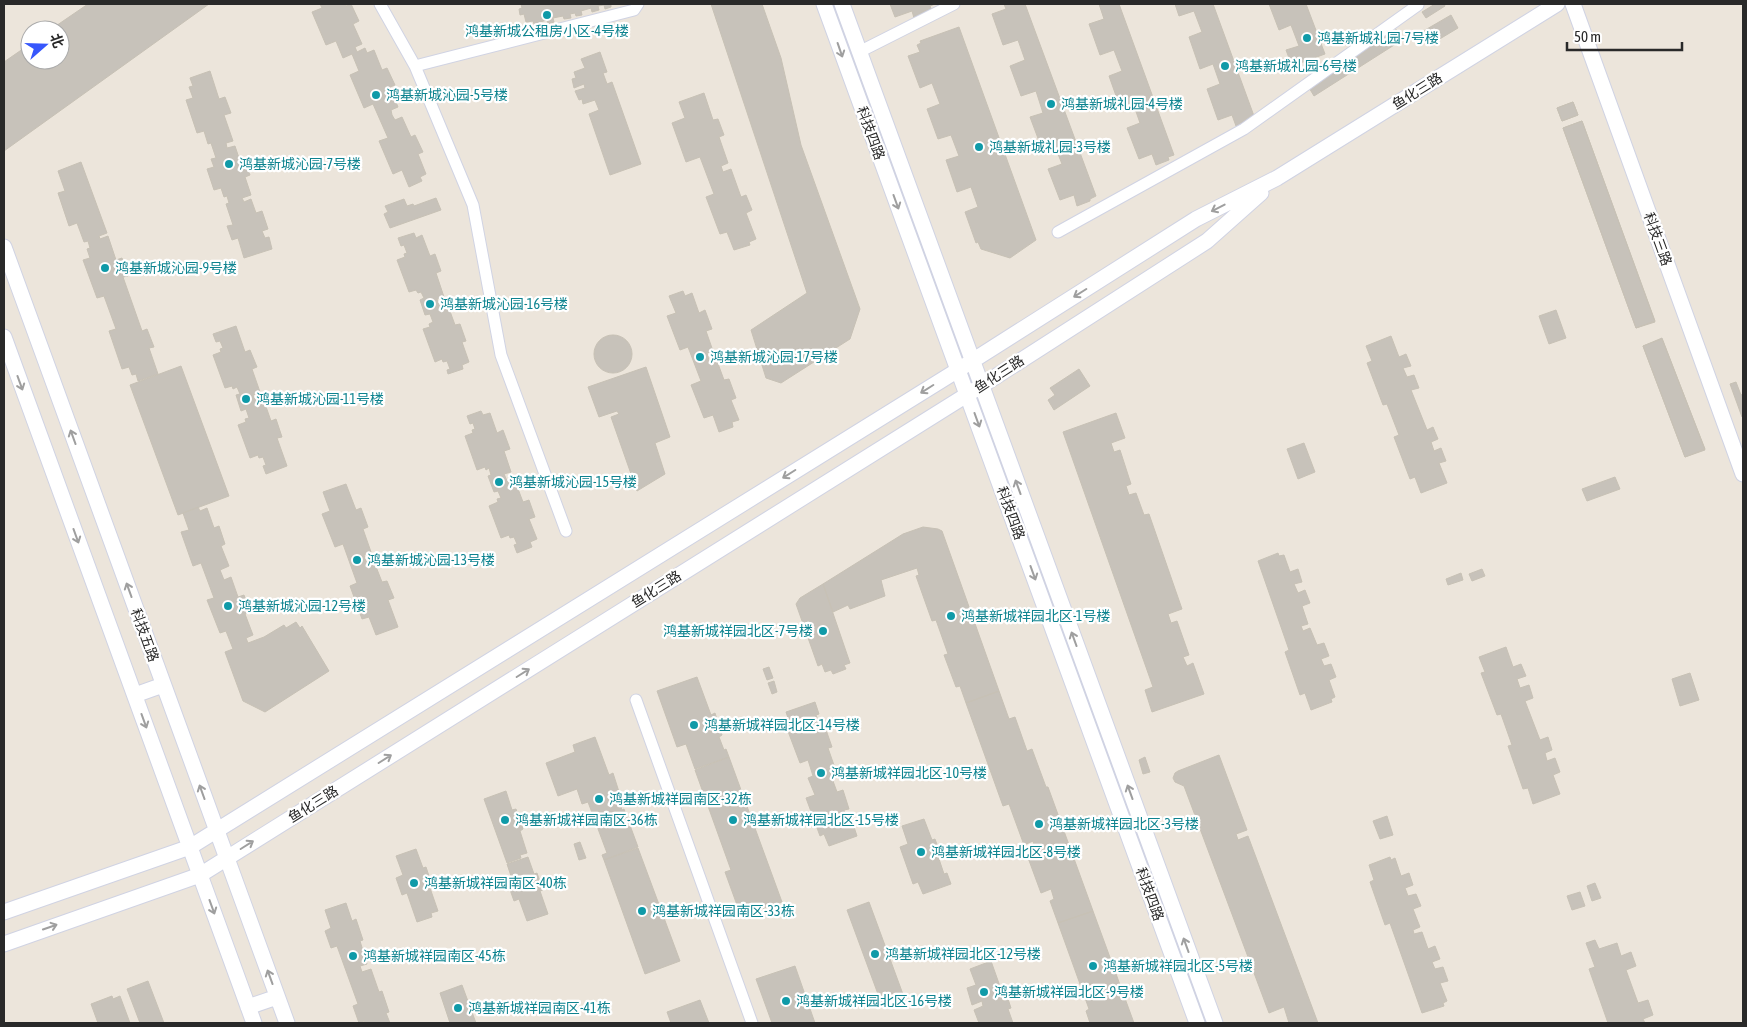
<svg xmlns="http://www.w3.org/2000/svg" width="1747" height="1027" viewBox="0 0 1747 1027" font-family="'Asap Condensed','Noto Sans SC',sans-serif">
<rect width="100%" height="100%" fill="#ece5db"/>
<path fill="#c7c2ba" stroke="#c7c1b5" d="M 88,4 L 209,4 L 4,151 L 4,62 L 30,44 L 30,60 L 60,60 L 60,30 L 50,30 Z
M 320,4 L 345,4 L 346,6 L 351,4 L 359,21 L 353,24 L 362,44 L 355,47 L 357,52 L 365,48 L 367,53 L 374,50 L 382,70 L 387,68 L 395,85 L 390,87 L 398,107 L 391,110 L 392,115 L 395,120 L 402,117 L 411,137 L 415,135 L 423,152 L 418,154 L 426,174 L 420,177 L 422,181 L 409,187 L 402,170 L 393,174 L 379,141 L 388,138 L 373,104 L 364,108 L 350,75 L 359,71 L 352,54 L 343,58 L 336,41 L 326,45 L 312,12 L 322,8 Z
M 521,4 L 611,4 L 611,7 L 605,9 L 604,5 L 598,6 L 599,10 L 592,12 L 591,8 L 581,11 L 582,15 L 576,16 L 575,13 L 570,14 L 571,18 L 564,19 L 563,16 L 553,18 L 554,22 L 548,24 L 547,20 L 540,22 L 541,26 L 535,27 L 533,21 L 526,22 L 524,14 L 520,15 L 519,9 L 522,8 Z
M 711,4 L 762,4 L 781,58 L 801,145 L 860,309 L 850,339 L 781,383 L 766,378 L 751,330 L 807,293 Z
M 890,4 L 935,4 L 930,6 L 932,11 L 914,18 L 912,11 L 895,17 Z
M 1004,4 L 1025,4 L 1096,196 L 1090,199 L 1090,201 L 1077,206 L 1074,195 L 1060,200 L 1048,169 L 1062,164 L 1054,144 L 1042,149 L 1030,117 L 1043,113 L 1036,91 L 1021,96 L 1010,66 L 1025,60 L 1018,40 L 1003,45 L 992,14 L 1006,9 Z
M 1099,4 L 1119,4 L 1174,155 L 1168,157 L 1169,160 L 1156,165 L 1152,154 L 1139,159 L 1127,128 L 1140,123 L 1133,103 L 1120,107 L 1109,76 L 1122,71 L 1114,50 L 1100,55 L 1089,24 L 1104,19 Z
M 1175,4 L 1213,4 L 1254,116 L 1248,118 L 1249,121 L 1236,126 L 1232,115 L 1218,120 L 1207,89 L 1220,84 L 1213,64 L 1200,69 L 1189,37 L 1202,32 L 1194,11 L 1179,16 Z
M 1269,4 L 1306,4 L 1325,54 L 1292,66 L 1286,50 L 1299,46 L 1291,25 L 1279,30 Z
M 1435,4 L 1444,4 L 1445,6 L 1426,18 L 1422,12 Z
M 1451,15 L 1458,28 L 1428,46 L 1420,33 Z
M 959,27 L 1036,240 L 1010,258 L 981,249 L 978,242 L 976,243 L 965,212 L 978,207 L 971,187 L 957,192 L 946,160 L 959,156 L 951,135 L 938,139 L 927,109 L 940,104 L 932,83 L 920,88 L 908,56 L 920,52 L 917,45 L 921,43 L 920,41 Z
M 1396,29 L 1402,40 L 1314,96 L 1308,86 Z
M 600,52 L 607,72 L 603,73 L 607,84 L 612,82 L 641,164 L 610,175 L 589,114 L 599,110 L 595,100 L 583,104 L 582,99 L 579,100 L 575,91 L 585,88 L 584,84 L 574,88 L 572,79 L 576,78 L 574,72 L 585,68 L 581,59 Z
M 210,71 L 219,99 L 225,97 L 231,113 L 224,115 L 233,141 L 226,143 L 227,148 L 235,146 L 240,161 L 244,160 L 250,175 L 245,177 L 251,195 L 242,198 L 244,202 L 251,199 L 256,213 L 262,211 L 268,229 L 262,231 L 265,238 L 269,237 L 272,249 L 244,258 L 238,238 L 232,240 L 227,226 L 233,225 L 226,204 L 229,203 L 227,196 L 224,197 L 221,188 L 214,190 L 207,169 L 214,167 L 211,159 L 216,158 L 211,143 L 208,144 L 204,131 L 197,133 L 186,100 L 193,98 L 189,87 L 193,86 L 190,78 Z
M 704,93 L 713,120 L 718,119 L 724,135 L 719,137 L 728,163 L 721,166 L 723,172 L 731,169 L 741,197 L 746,195 L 752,210 L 746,213 L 756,239 L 749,242 L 750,245 L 734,250 L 727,232 L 720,234 L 706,197 L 714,194 L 700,157 L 686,162 L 672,123 L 685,118 L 679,102 Z
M 1573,102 L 1578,115 L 1562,121 L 1557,108 Z
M 1573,102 L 1578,115 L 1562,121 L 1557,108 Z
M 1582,121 L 1655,321 L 1636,328 L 1563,128 Z
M 1582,121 L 1655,322 L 1636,328 L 1563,128 Z
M 81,162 L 107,233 L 99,236 L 100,239 L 108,236 L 116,260 L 122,258 L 128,276 L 123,277 L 142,331 L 147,329 L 154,347 L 149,348 L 158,374 L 138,381 L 136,374 L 132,375 L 129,367 L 122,369 L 109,331 L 116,329 L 104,296 L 97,298 L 83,260 L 90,258 L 87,249 L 90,248 L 88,241 L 84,242 L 77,223 L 69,226 L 58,193 L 65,191 L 58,171 Z
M 436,198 L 441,210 L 390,228 L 384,214 L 388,212 L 385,206 L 404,199 L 407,206 L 413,204 L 414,206 Z
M 414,233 L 416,238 L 422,235 L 430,256 L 435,254 L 441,271 L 436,273 L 444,297 L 437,299 L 439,306 L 447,303 L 455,325 L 460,324 L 466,341 L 462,342 L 469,362 L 462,365 L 463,369 L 448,374 L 447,370 L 450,369 L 447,361 L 443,362 L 442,359 L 435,362 L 423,329 L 430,327 L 429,324 L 433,322 L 430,314 L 425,315 L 420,300 L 424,298 L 421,292 L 418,293 L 416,290 L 409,292 L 397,260 L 405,257 L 404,254 L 407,253 L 404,245 L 401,246 L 398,238 Z
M 683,291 L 685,296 L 692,293 L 699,313 L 705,310 L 712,329 L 706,331 L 713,351 L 707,353 L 710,364 L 717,361 L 724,380 L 729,379 L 736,398 L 731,400 L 739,420 L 732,422 L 733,427 L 719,432 L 713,415 L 704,418 L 691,385 L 701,381 L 688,347 L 680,350 L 667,316 L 676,313 L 669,296 Z
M 1556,310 L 1566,338 L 1549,344 L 1539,316 Z
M 236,326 L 245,352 L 250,350 L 257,367 L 252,369 L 260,392 L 253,395 L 256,401 L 263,398 L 271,421 L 276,419 L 282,437 L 277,438 L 287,466 L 266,474 L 263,466 L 266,465 L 263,457 L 259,458 L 258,455 L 250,458 L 238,425 L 246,422 L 245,419 L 249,418 L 246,409 L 241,411 L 236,395 L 240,394 L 237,387 L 233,389 L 232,386 L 225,388 L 213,355 L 221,352 L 220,349 L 223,348 L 220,341 L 216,342 L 213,334 Z
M594 354a19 19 0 1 1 38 0a19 19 0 1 1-38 0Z
M 1391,336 L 1399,357 L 1406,354 L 1411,366 L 1403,368 L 1407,377 L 1414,375 L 1419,388 L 1411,390 L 1427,430 L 1433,427 L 1438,439 L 1431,442 L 1434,451 L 1441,448 L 1446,461 L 1439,463 L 1447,483 L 1421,493 L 1415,477 L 1410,479 L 1394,437 L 1399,435 L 1387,404 L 1383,405 L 1367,363 L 1372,361 L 1366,346 Z
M 1662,338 L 1705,450 L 1685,457 L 1643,346 Z
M 1662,339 L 1705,449 L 1685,457 L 1643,346 Z
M 181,366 L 229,496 L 178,515 L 130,385 Z
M 646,367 L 670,437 L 655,443 L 665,474 L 637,491 L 611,417 L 619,414 L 617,411 L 599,417 L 588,387 Z
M 1079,369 L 1090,386 L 1054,410 L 1048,400 L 1055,395 L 1050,388 Z
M 1736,382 L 1741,395 L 1743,394 L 1743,417 L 1742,417 L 1730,384 Z
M 481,411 L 483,415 L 490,413 L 497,433 L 503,430 L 510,449 L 504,451 L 511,472 L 504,474 L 508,483 L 515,481 L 523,502 L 529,500 L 535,517 L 529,519 L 537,539 L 530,542 L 532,547 L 517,553 L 514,545 L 517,544 L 514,537 L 510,538 L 509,535 L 501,538 L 489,506 L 498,502 L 497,499 L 501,498 L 498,491 L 494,492 L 488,476 L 491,475 L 489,468 L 486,470 L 485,467 L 477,470 L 465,436 L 473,433 L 472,430 L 475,429 L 473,423 L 470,424 L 467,416 Z
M 1116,413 L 1125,438 L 1111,443 L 1114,452 L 1120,450 L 1131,484 L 1126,486 L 1129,495 L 1136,493 L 1144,515 L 1149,514 L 1182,609 L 1168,614 L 1171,623 L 1177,621 L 1189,655 L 1183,657 L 1187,666 L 1193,663 L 1204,694 L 1152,712 L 1145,690 L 1153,687 L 1063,432 Z
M 1304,443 L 1315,472 L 1298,479 L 1287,449 Z
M 1615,477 L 1620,489 L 1587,501 L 1582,489 Z
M 346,484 L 356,510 L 361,508 L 368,527 L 363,529 L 371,552 L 364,555 L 366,562 L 373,559 L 382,582 L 387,581 L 394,598 L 388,600 L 398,627 L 376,635 L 369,617 L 362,619 L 350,586 L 357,583 L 343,544 L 335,547 L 322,514 L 330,511 L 323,492 Z
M 198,507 L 200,511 L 207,508 L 214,528 L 219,526 L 225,544 L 221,546 L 229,566 L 220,570 L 224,580 L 231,577 L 238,597 L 244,595 L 250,612 L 245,614 L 253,635 L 246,638 L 248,643 L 264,637 L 284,625 L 286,628 L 296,622 L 300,628 L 302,626 L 329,671 L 265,712 L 243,701 L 225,652 L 233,649 L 226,631 L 220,633 L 207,600 L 214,598 L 201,563 L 193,566 L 181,532 L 189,530 L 183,513 Z
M 923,527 L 938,529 L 942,531 L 999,691 L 966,703 L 960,686 L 956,687 L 944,655 L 948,654 L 936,620 L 932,621 L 927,607 L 916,576 L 919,575 L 917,568 L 881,580 L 885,596 L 850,609 L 848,605 L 833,612 L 823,584 L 903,534 Z
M 1278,553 L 1279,556 L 1284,555 L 1290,572 L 1298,569 L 1302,582 L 1294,584 L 1298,593 L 1305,590 L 1310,603 L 1302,606 L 1308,624 L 1301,626 L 1303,631 L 1310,628 L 1317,645 L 1324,643 L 1329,656 L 1321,659 L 1324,666 L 1331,664 L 1336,677 L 1329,680 L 1335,697 L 1331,699 L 1332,702 L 1311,710 L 1305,693 L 1300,695 L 1285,652 L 1289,650 L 1258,561 Z
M 1482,569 L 1485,576 L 1472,581 L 1469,574 Z
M 1461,573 L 1463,580 L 1448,585 L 1446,579 Z
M 823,584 L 850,663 L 844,665 L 846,669 L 833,674 L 831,670 L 825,672 L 822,664 L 818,666 L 796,604 L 800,598 Z
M 1506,647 L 1513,667 L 1521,664 L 1526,676 L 1517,679 L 1520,688 L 1529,685 L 1533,698 L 1525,701 L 1540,740 L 1548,737 L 1552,750 L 1545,753 L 1547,761 L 1555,758 L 1560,772 L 1553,775 L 1560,794 L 1533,804 L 1528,788 L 1523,789 L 1508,746 L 1512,745 L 1501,714 L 1497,715 L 1481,673 L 1485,672 L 1479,657 Z
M 769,667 L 773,678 L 767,680 L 763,669 Z
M 1690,673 L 1699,700 L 1680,706 L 1672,679 Z
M 697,677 L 711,715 L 715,713 L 722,735 L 719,737 L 724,750 L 726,749 L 729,757 L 695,769 L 686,744 L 677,747 L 657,691 Z
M 774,681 L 777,692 L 772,694 L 768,683 Z
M 999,691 L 1009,719 L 1015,717 L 1027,751 L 1032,749 L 1046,787 L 1048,787 L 1093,911 L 1058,923 L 1050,901 L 1054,899 L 1051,889 L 1041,893 L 1027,855 L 1036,852 L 1033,841 L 1024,845 L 1009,804 L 1003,806 L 966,703 Z
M 815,702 L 819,714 L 816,715 L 821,729 L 825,727 L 832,747 L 828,748 L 835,768 L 829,770 L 837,792 L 843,790 L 849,809 L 844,810 L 849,825 L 853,824 L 857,836 L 829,846 L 824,834 L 820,836 L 806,798 L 815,795 L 808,778 L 813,776 L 808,760 L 800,763 L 786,726 L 790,724 L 786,712 Z
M 595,737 L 609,775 L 613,773 L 620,795 L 617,796 L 622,810 L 624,809 L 638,847 L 604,860 L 602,855 L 607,853 L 588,802 L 582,804 L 577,789 L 558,796 L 546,763 L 575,752 L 573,745 Z
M 1219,755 L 1247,830 L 1236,834 L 1238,840 L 1248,836 L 1318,1023 L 1289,1023 L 1284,1007 L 1269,1013 L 1184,786 L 1175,782 L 1173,778 L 1175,773 L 1178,771 Z
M 729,757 L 782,902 L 741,916 L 725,872 L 731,870 L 695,770 Z
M 1145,757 L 1150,772 L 1143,774 L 1139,760 Z
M 506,791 L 512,810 L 516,809 L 523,829 L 520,831 L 527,853 L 520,855 L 521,858 L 507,863 L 484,799 Z
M 1387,816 L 1393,835 L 1380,839 L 1373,821 Z
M 924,819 L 932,840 L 935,839 L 942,858 L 939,859 L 944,874 L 947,873 L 951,884 L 923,894 L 918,882 L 913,884 L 900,847 L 908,844 L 902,826 Z
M 580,842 L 586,858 L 579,860 L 574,844 Z
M 638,848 L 680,961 L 645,974 L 604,860 Z
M 416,849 L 423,868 L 426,867 L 433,888 L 430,888 L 438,911 L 431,913 L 432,917 L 417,922 L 407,893 L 402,895 L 396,878 L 403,875 L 396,856 Z
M 528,857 L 534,874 L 537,873 L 543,890 L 540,891 L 548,914 L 527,921 L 519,899 L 514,901 L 508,884 L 513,882 L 507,864 Z
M 1390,857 L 1391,860 L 1395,858 L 1401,876 L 1409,873 L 1413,885 L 1405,888 L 1408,896 L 1416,894 L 1421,906 L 1413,909 L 1420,927 L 1413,930 L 1414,934 L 1422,932 L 1428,949 L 1435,946 L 1440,959 L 1432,962 L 1435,969 L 1443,967 L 1448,981 L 1440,983 L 1447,1001 L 1443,1003 L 1444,1006 L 1422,1013 L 1390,923 L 1385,925 L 1370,882 L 1374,880 L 1369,865 Z
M 1595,883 L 1601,898 L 1592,901 L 1587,886 Z
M 1580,892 L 1585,906 L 1572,910 L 1567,896 Z
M 869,902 L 904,997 L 882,1005 L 847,910 Z
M 346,903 L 352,921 L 356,919 L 363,940 L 360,941 L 367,964 L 360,966 L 362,972 L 371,969 L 379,992 L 382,991 L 389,1012 L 386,1013 L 390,1023 L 365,1023 L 364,1021 L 359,1023 L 353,1006 L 358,1004 L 337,946 L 331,948 L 325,931 L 331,928 L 325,910 Z
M 1093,911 L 1134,1023 L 1090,1023 L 1086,1011 L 1089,1009 L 1058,923 Z
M 1595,940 L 1599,949 L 1617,943 L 1621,956 L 1631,952 L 1636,966 L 1626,970 L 1638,1003 L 1648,1000 L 1653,1015 L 1643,1019 L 1645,1023 L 1608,1023 L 1589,969 L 1595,967 L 1586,943 Z
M 991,961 L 1002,992 L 1000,992 L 1003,1001 L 1008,999 L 1011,1008 L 1008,1009 L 1013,1023 L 979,1023 L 974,1010 L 983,1006 L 982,1001 L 972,1005 L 967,988 L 976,985 L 970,969 Z
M 795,966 L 815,1023 L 772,1023 L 756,979 Z
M 148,981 L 164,1023 L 140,1023 L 127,989 Z
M 462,985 L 476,1023 L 450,1023 L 440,993 Z
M 112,996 L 113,999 L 120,996 L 130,1023 L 98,1023 L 91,1004 Z
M 700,1000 L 709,1023 L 669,1023 L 671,1023 L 667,1012 Z"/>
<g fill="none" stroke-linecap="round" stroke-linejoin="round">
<g stroke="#d0d3e3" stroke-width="13">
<path id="minor" d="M 380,4 L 415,66 L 473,205 L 501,355 L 566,531
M 859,52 L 954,4
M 415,66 L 634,10 L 638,4
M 1058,232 L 1244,129 L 1418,5 L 1417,4
M 636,700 L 752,1023"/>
</g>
<g stroke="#d0d3e3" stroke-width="17">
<path id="tertiary" d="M 824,4 L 1197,1023
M 842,4 L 1215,1023
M 1573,4 L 1743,474
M 4,247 L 287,1023
M 4,337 L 254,1023
M 135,695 L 163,685
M 4,912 L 190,847 L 958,370 L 1196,219 L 1277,178 L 1557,4
M 4,944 L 200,875 L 981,386 L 1207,241 L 1261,193
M 248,1007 L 277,997"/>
</g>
<use href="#minor" stroke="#fff" stroke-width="11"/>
<use href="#tertiary" stroke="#fff" stroke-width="15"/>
</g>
<defs><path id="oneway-shaft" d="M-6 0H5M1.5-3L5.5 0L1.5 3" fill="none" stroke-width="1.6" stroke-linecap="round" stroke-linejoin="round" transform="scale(1.25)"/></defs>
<g stroke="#9f9f9f">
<use href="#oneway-shaft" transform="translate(840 50) rotate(71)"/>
<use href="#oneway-shaft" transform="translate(896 202) rotate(70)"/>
<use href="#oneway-shaft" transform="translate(1218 208) rotate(153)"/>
<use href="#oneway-shaft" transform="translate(1080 293) rotate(148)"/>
<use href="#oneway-shaft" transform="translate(20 383) rotate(70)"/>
<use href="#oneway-shaft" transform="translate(927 389) rotate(148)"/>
<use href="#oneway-shaft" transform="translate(977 420) rotate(70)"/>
<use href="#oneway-shaft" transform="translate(73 437) rotate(-110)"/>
<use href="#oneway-shaft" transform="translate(789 474) rotate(148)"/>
<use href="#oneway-shaft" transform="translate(1018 487) rotate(-110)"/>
<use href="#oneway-shaft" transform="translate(76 536) rotate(70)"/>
<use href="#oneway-shaft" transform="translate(1033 573) rotate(70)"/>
<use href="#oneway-shaft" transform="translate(129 590) rotate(-110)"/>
<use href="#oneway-shaft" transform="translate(1074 639) rotate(-110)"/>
<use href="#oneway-shaft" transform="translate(523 673) rotate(-32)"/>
<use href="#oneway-shaft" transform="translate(144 721) rotate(70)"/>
<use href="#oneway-shaft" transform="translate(385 759) rotate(-32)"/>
<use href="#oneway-shaft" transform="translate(202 792) rotate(-110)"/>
<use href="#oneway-shaft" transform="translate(1130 792) rotate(-110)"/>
<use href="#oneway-shaft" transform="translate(247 845) rotate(-32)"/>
<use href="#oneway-shaft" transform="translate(212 907) rotate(70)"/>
<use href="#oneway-shaft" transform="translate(50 927) rotate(-19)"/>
<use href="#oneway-shaft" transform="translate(1186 945) rotate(-110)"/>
<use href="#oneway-shaft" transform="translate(270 977) rotate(-110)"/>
</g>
<g fill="#0f9aa8" stroke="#fff" stroke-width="2">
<circle cx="547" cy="15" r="5"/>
<circle cx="1307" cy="38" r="5"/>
<circle cx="1225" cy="66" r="5"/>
<circle cx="376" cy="95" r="5"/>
<circle cx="1051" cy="104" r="5"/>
<circle cx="979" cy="147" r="5"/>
<circle cx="229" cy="164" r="5"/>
<circle cx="105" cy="268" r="5"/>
<circle cx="430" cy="304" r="5"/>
<circle cx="700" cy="357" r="5"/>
<circle cx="246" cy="399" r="5"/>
<circle cx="499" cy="482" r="5"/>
<circle cx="357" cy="560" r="5"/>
<circle cx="228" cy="606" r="5"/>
<circle cx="951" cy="616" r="5"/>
<circle cx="823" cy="631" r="5"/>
<circle cx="694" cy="725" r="5"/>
<circle cx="821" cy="773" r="5"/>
<circle cx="599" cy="799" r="5"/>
<circle cx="505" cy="820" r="5"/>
<circle cx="733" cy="820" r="5"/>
<circle cx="1039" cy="824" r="5"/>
<circle cx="921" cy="852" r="5"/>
<circle cx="414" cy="883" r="5"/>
<circle cx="642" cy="911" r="5"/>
<circle cx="875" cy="954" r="5"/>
<circle cx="353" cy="956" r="5"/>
<circle cx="1093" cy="966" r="5"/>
<circle cx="984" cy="992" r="5"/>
<circle cx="786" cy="1001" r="5"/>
<circle cx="458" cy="1008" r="5"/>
</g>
<g text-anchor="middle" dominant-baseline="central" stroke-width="4.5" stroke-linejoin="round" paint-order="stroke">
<g font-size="14" fill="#0d838f" stroke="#fff" text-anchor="start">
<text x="547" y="31" text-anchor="middle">鸿基新城公租房小区-4号楼</text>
<text x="1317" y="38">鸿基新城礼园-7号楼</text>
<text x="1235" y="66">鸿基新城礼园-6号楼</text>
<text x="386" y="95">鸿基新城沁园-5号楼</text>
<text x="1061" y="104">鸿基新城礼园-4号楼</text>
<text x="989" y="147">鸿基新城礼园-3号楼</text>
<text x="239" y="164">鸿基新城沁园-7号楼</text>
<text x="115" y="268">鸿基新城沁园-9号楼</text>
<text x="440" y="304">鸿基新城沁园-16号楼</text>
<text x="710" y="357">鸿基新城沁园-17号楼</text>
<text x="256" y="399">鸿基新城沁园-11号楼</text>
<text x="509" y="482">鸿基新城沁园-15号楼</text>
<text x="367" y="560">鸿基新城沁园-13号楼</text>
<text x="238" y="606">鸿基新城沁园-12号楼</text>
<text x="961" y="616">鸿基新城祥园北区-1号楼</text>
<text x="813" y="631" text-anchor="end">鸿基新城祥园北区-7号楼</text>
<text x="704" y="725">鸿基新城祥园北区-14号楼</text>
<text x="831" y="773">鸿基新城祥园北区-10号楼</text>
<text x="609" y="799">鸿基新城祥园南区-32栋</text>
<text x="515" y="820">鸿基新城祥园南区-36栋</text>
<text x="743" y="820">鸿基新城祥园北区-15号楼</text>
<text x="1049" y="824">鸿基新城祥园北区-3号楼</text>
<text x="931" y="852">鸿基新城祥园北区-8号楼</text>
<text x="424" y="883">鸿基新城祥园南区-40栋</text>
<text x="652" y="911">鸿基新城祥园南区-33栋</text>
<text x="885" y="954">鸿基新城祥园北区-12号楼</text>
<text x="363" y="956">鸿基新城祥园南区-45栋</text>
<text x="1103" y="966">鸿基新城祥园北区-5号楼</text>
<text x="994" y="992">鸿基新城祥园北区-9号楼</text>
<text x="796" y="1001">鸿基新城祥园北区-16号楼</text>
<text x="468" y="1008">鸿基新城祥园南区-41栋</text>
</g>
<g font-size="14" fill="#292929" stroke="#fff">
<text transform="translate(1417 91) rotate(-32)">鱼化三路</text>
<text transform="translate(871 133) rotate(70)">科技四路</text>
<text transform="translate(1658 239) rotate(70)">科技三路</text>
<text transform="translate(999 374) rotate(-33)">鱼化三路</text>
<text transform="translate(1011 513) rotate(70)">科技四路</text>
<text transform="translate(656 589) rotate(-32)">鱼化三路</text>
<text transform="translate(145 635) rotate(70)">科技五路</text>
<text transform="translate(313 804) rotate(-32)">鱼化三路</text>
<text transform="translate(1150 894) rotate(70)">科技四路</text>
</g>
</g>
<rect width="1747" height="1027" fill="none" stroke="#292929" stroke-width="10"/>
<g transform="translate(45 45) rotate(70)"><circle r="24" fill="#ffffff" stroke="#a9a9a9"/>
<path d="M0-4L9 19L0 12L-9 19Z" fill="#3757fc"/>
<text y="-8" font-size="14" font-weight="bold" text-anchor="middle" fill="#292929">北</text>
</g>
<path d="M1567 42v8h115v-8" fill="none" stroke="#292929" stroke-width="2.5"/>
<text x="1574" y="42" font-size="15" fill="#292929" stroke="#ffffff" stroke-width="4" paint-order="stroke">50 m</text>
</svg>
